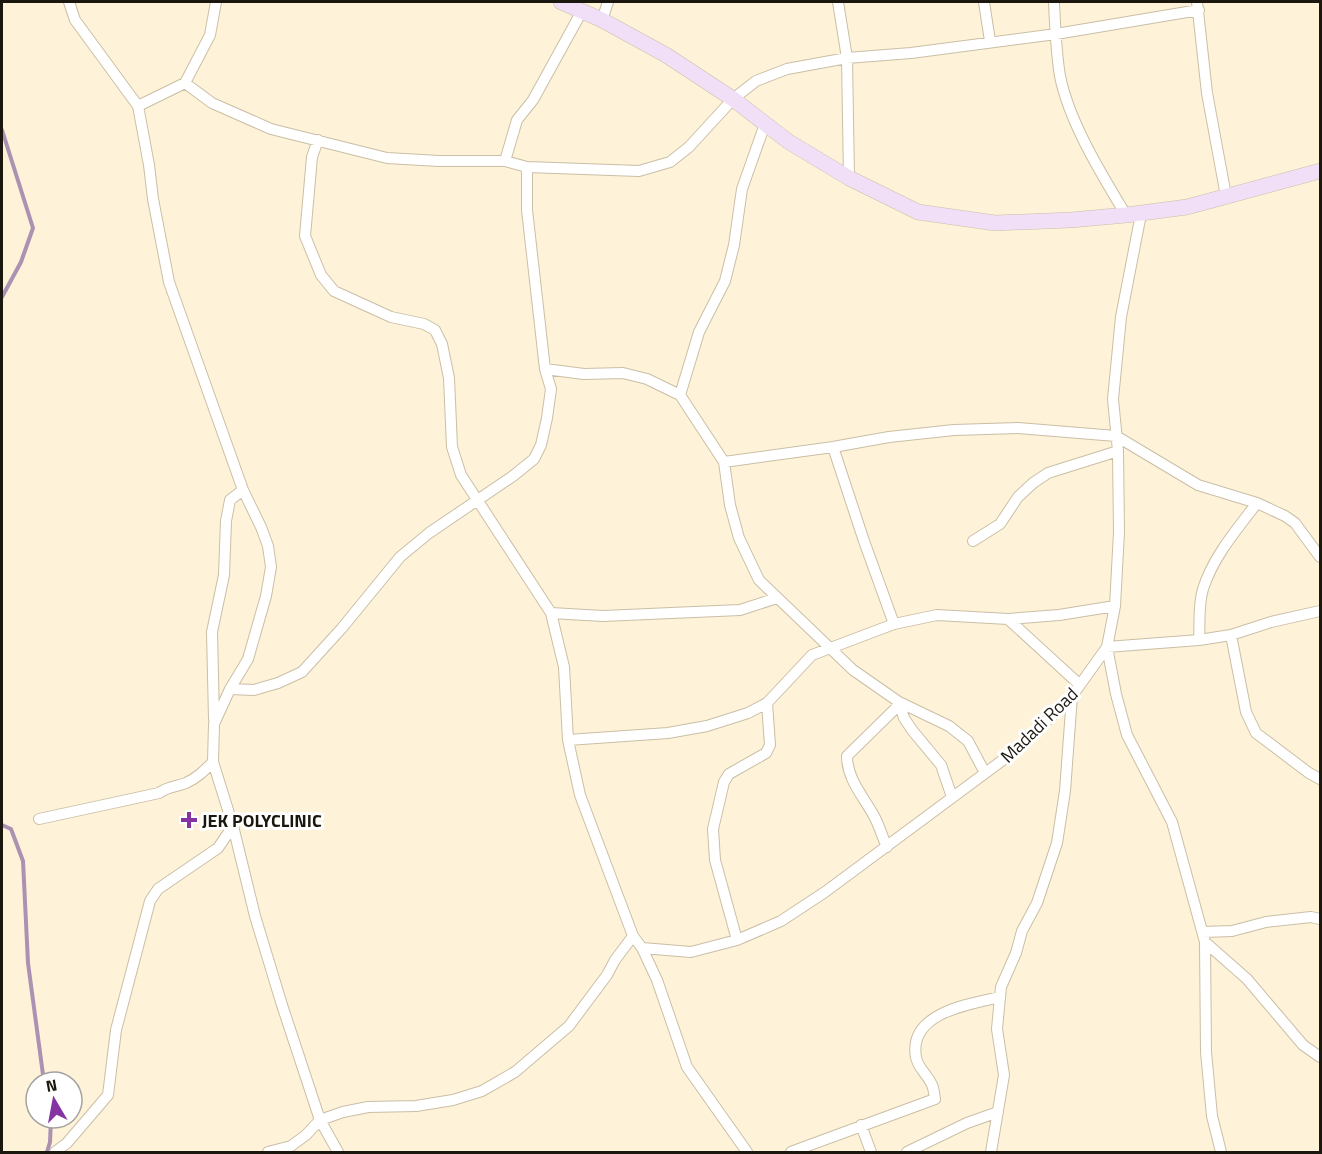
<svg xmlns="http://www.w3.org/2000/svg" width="1322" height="1154" viewBox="0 0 1322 1154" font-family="'Titillium Web',sans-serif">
<rect width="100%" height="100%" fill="#fef2d8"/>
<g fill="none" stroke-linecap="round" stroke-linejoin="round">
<path stroke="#ac92b2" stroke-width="4" d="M 2,130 L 33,228 L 21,262 L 2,297
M 2,825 L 11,829 L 23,861 L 28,963 L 44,1082
M 47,1152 L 50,1142 L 51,1118"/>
<g stroke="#cabfa6" stroke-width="12">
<path id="minor" d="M 69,2 L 75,20 L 138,106 L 149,165 L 153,199 L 169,282 L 243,490 L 261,527 L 268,546 L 271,567 L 266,596 L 248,659 L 230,689 L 214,724 L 213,762 L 233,826 L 255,916 L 282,1005 L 320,1120 L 338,1152
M 838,2 L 847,58 L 849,178
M 984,2 L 990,41
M 1054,2 C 1055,26 1056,52 1060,76 C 1069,122 1102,175 1126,215
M 1197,2 L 1207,93 L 1226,196
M 602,20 L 608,2
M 185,83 L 212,103 L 271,129 L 387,158 L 439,161 L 505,161 L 527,167 L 639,171 L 670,162 L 689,147 L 733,99 L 756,81 L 787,69 L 847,58 L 911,53 L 1056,34 L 1199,10
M 138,106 L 185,83 L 210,35 L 216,2
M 318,140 L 312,157 L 305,236 L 321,275 L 334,291 L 391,317 L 424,324 L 435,330 L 442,344 L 449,378 L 452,447 L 461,475 L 551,613 L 564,667 L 568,740 L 580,795 L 633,936 L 642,948 L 657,980 L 687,1067 L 747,1152
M 505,161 L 517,120 L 533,100 L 582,11
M 545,369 L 584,374 L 623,373 L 647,379 L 680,395 L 724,462 L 730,505 L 739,538 L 759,580 L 853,670 L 899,702 L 949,726 L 968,741 L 985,773
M 680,395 L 699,332 L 725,281 L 734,245 L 742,189 L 765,124
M 833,447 L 864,541 L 894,624
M 724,462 L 833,447 L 889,437 L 954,430 L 1018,428 L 1116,436 L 1198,485 L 1257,503 L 1285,516 L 1295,523 L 1320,557
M 973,541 L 1000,524 L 1018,497 L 1033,483 L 1048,473 L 1118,451
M 551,613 L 603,616 L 740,610 L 777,598
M 1008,619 L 1080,685
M 1231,635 L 1246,712 L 1256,733 L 1309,773 L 1320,779
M 1199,640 C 1200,624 1198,605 1203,589 C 1213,557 1237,529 1257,503
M 230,689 L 254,690 L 278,683 L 302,672 L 342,628 L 400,557 L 429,533 L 513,476 L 534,459 L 541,445 L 547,418 L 551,389 L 545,369 L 527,210 L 527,167
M 899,702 L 904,718 L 912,730 L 941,765 L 952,797
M 214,719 L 212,632 L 224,575 L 226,521 L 230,500 L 243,490
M 568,740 L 668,733 L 707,726 L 748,713 L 767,703 L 812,655 L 894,624 L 937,615 L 1008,619 L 1059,615 L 1115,606
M 39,819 L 159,793 C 168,786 176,787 186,783 C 197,778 204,771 213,762
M 887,847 C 882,836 879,825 874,816 C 863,796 847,779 847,756 L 899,705
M 1203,932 L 1232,931 L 1266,922 L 1311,917 L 1320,919
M 737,940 L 715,860 L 713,829 L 724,782 L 729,774 L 766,753 L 770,745 L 767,703
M 1205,942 L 1247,979 L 1303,1045 L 1320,1057
M 642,948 L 691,952 L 737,940 L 781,921 L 825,892 L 1019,748 L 1072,696 L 1107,647 L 1115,606 L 1119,532 L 1118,451 L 1113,399 L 1121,317 L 1141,214
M 861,1125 L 871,1152
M 55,1152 L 67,1143 L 108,1095 L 116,1030 L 150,901 L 158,889 L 218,848 L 233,826
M 268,1152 L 291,1146 L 306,1135 L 320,1120 L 343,1112 L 368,1107 L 416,1106 L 453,1100 L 482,1091 L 515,1072 L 569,1026 L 607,975 L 615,960 L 633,936
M 791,1152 L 935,1099 C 934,1094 934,1089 932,1085 C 928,1075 917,1067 916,1057 C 908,1013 969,1004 1000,997
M 907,1152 L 967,1123 L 998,1112
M 991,1152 L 1004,1075 L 997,1029 L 1001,987 L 1016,953 L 1022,931 L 1037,903 L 1057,843 L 1065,791 L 1072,696
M 1221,1152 L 1212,1116 L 1206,1052 L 1205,942 L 1172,822 L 1127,735 L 1116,694 L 1107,647 L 1199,640 L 1231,635 L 1271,622 L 1320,611"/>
</g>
<g stroke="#cabfa6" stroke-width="16">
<path id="secondary" d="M 561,2 L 602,20 L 666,55 L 733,99 L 789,142 L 849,178 L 918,212 L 995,223 L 1071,220 L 1126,215 L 1187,207 L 1320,171"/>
</g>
<use href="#minor" stroke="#fff" stroke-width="10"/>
<use href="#secondary" stroke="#f0dff7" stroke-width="15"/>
</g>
<path fill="#8534a3" stroke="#fff" stroke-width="2" d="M186 811h6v6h6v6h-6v6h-6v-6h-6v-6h6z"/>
<g text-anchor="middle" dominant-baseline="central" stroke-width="6" stroke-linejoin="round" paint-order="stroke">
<g font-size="18" fill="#1b170e" stroke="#fff">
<text transform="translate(1039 725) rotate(-44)">Madadi Road</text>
</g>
<g font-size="18" font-weight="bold" fill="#1b170e" stroke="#fff" text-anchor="start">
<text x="202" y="820">JEK POLYCLINIC</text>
</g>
</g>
<rect width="1322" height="1154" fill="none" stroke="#1b170e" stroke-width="6"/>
<g transform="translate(54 1100) rotate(350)"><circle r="28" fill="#ffffff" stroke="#a4a29f" stroke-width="1.5"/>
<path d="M0-4.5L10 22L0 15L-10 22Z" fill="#8534a3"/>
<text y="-9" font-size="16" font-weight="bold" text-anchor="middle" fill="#1b170e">N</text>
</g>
</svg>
